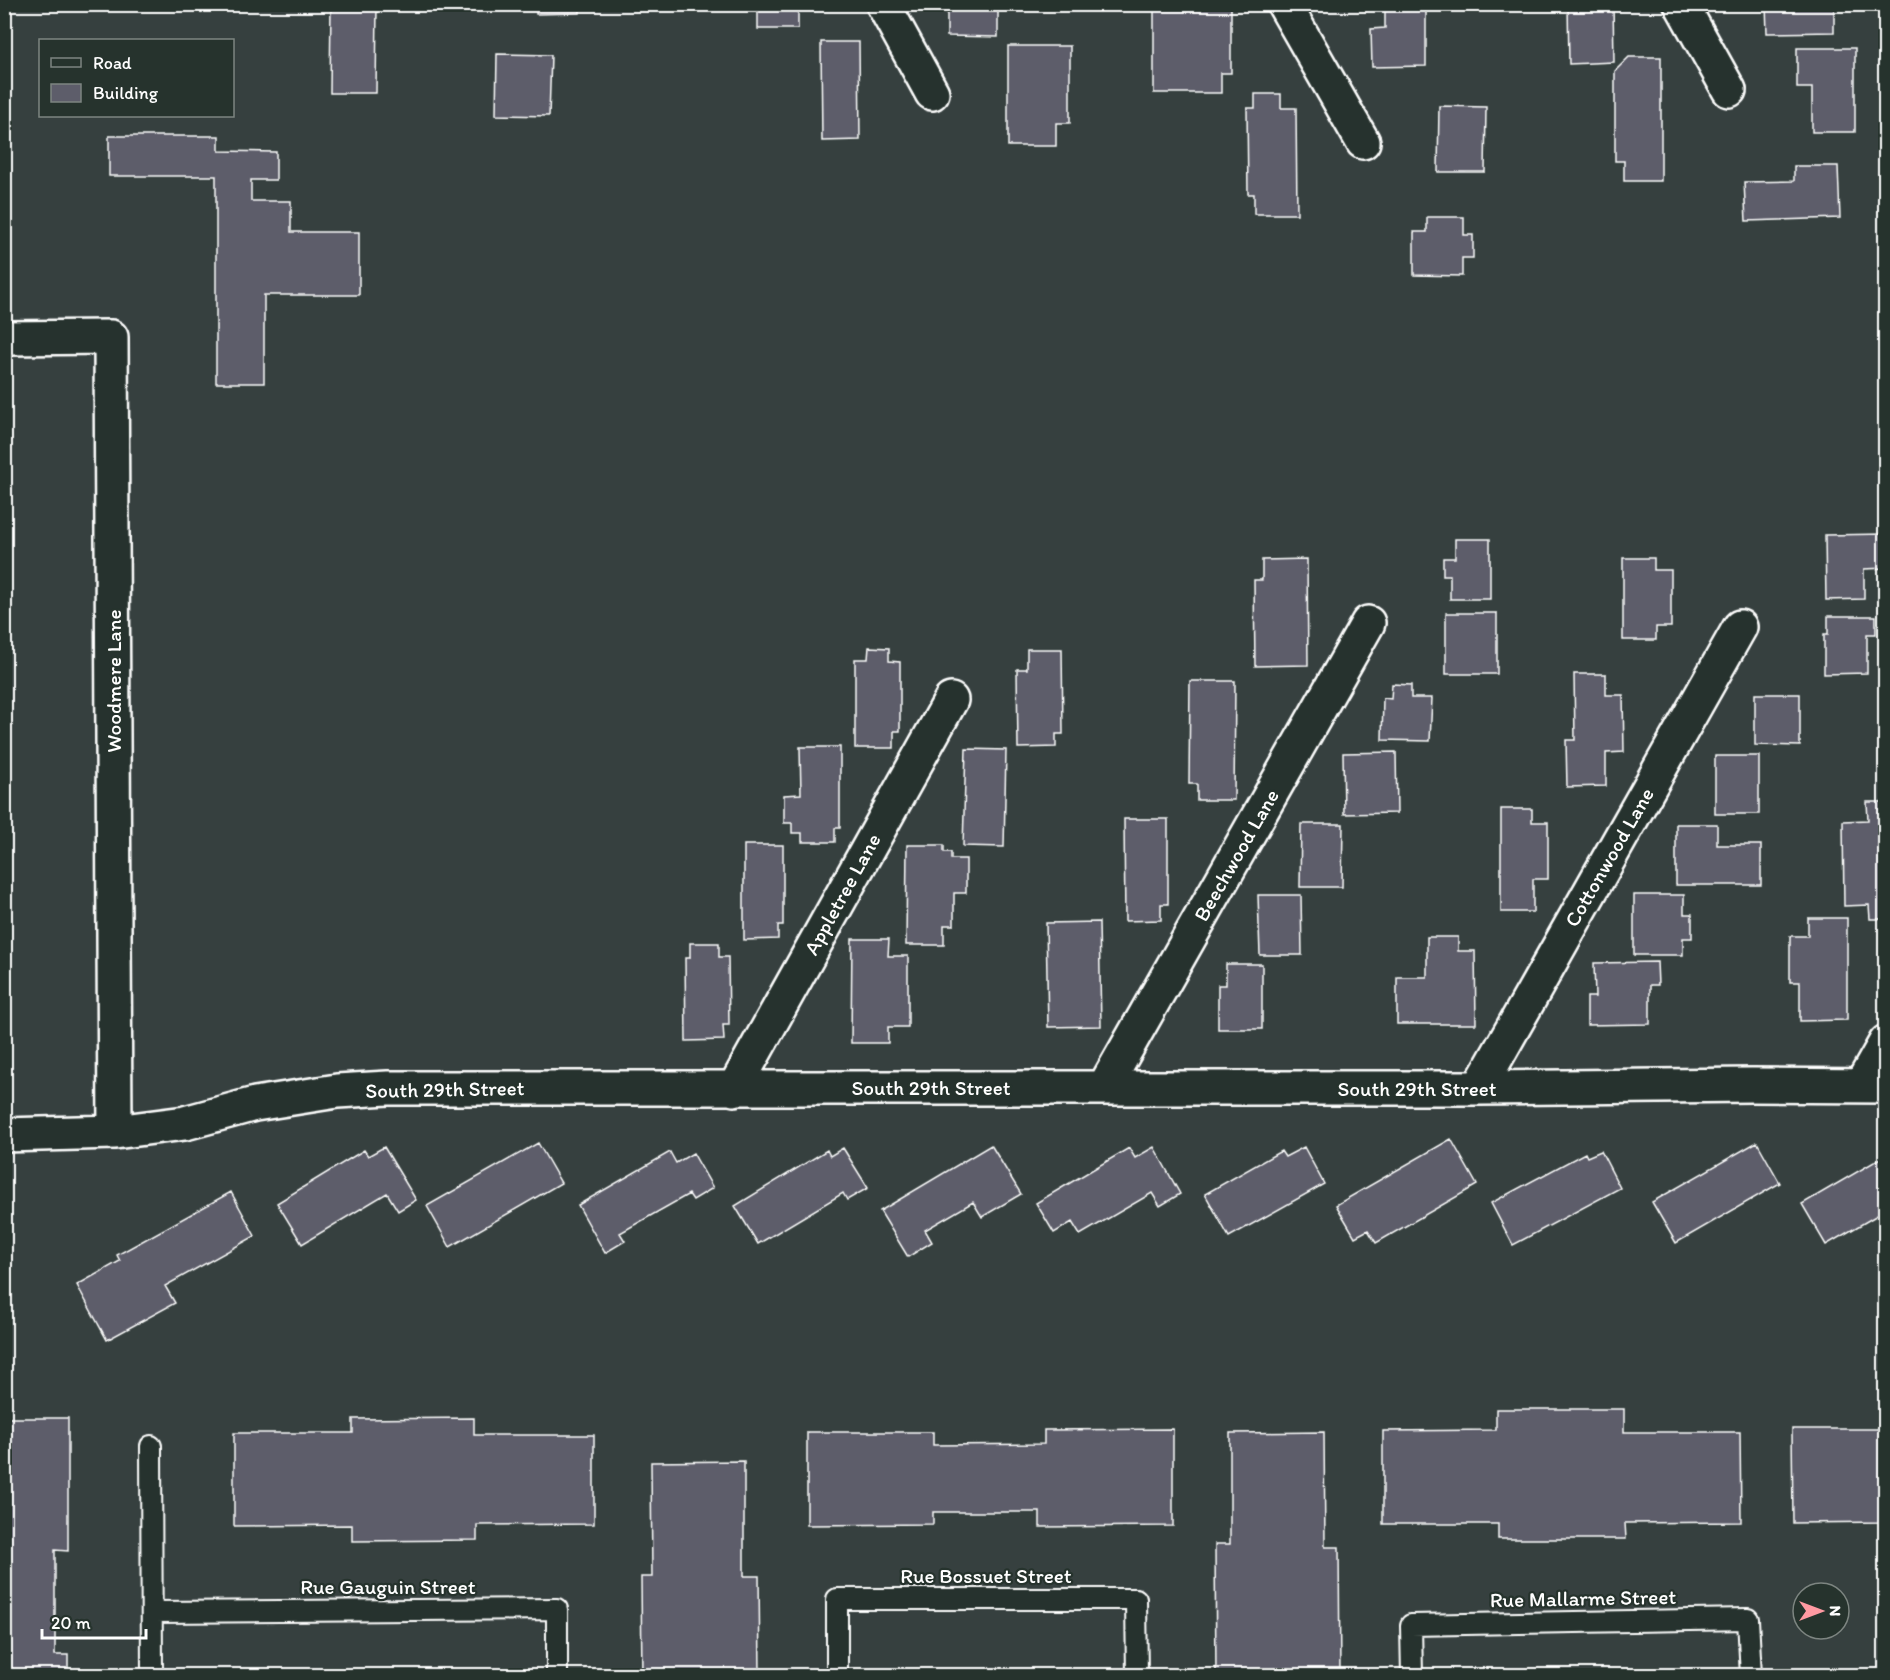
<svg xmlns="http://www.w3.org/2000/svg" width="1890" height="1680" viewBox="0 0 1890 1680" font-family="Itim,sans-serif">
<rect width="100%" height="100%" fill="#36403f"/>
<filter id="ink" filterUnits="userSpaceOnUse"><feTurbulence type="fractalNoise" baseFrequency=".0167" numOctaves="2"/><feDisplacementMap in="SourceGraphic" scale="12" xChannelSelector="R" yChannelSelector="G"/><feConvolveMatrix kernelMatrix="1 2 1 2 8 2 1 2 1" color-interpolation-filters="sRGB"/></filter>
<g filter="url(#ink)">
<path fill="#5d5d6a" stroke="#fff" stroke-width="1.5" d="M 331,4 L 377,4 L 376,93 L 330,93 Z
M 536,4 L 580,4 L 580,13 L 536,14 Z
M 758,4 L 798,4 L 798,29 L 758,29 Z
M 947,4 L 998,4 L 998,37 L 947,36 Z
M 1154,4 L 1231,4 L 1231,73 L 1221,73 L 1221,93 L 1154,93 Z
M 1568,4 L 1613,4 L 1614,62 L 1569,64 Z
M 1766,4 L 1834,4 L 1834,32 L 1767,33 Z
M 1385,7 L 1426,7 L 1426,66 L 1372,67 L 1371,29 L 1385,28 Z
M 821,42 L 859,42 L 860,140 L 822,141 Z
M 1008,46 L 1070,46 L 1070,123 L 1056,123 L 1056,146 L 1008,146 Z
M 1797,48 L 1855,48 L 1855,132 L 1812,132 L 1812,88 L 1797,88 Z
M 497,54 L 551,55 L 549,116 L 496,115 Z
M 1629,57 L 1661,57 L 1661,181 L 1624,181 L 1624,161 L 1615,161 L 1615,71 Z
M 1255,94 L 1281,94 L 1281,108 L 1296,108 L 1297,214 L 1254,214 L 1254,194 L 1248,194 L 1247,108 L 1255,108 Z
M 1439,106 L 1486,107 L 1485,172 L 1438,172 Z
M 109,136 L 219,136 L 219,151 L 276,152 L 276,180 L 251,180 L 251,201 L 291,201 L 291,232 L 359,232 L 359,295 L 264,295 L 264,383 L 216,383 L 216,176 L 109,176 Z
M 1794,166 L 1838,166 L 1840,218 L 1746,221 L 1744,182 L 1794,181 Z
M 1427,217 L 1464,217 L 1464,235 L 1473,235 L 1473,258 L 1462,258 L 1462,276 L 1414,275 L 1414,232 L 1427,232 Z
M 1886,534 L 1886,568 L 1864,569 L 1864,599 L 1826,600 L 1825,535 Z
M 1455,539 L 1490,539 L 1490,599 L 1450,599 L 1450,575 L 1443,575 L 1443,558 L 1455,558 Z
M 1623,558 L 1654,558 L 1654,570 L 1671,570 L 1671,627 L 1656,627 L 1656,640 L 1623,640 Z
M 1307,559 L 1308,665 L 1255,666 L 1254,580 L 1262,580 L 1262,560 Z
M 1446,613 L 1497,613 L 1497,674 L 1446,674 Z
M 1828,616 L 1876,616 L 1876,634 L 1867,634 L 1867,673 L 1824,674 L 1824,634 L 1828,634 Z
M 869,647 L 889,648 L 889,661 L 900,662 L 900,731 L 894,731 L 894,748 L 855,748 L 855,659 L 868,659 Z
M 1027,649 L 1062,649 L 1063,734 L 1056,734 L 1056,747 L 1018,748 L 1017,669 L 1027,669 Z
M 1574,674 L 1606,674 L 1606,695 L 1623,695 L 1624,752 L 1606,753 L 1606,786 L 1567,787 L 1566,740 L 1575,740 Z
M 1190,681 L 1235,681 L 1234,800 L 1197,800 L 1197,784 L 1189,784 Z
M 1392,684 L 1411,685 L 1411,698 L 1432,698 L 1430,741 L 1382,740 L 1383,698 L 1391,699 Z
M 1755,694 L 1800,694 L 1800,746 L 1755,745 Z
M 800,747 L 840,747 L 840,828 L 835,828 L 835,842 L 802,842 L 802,833 L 792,833 L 792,823 L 784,823 L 784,795 L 801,794 Z
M 966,749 L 1006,750 L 1004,847 L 963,846 Z
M 1396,752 L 1397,813 L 1344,814 L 1343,753 Z
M 1715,756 L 1759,756 L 1759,814 L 1715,814 Z
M 1867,802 L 1886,802 L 1886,919 L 1870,919 L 1869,905 L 1844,906 L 1843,821 L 1868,820 Z
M 1501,809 L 1532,809 L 1532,822 L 1548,822 L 1548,879 L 1533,879 L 1533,912 L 1501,912 Z
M 1124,819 L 1168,819 L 1168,904 L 1161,904 L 1161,920 L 1125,921 Z
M 1301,824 L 1343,824 L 1342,887 L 1300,887 Z
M 1676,824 L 1717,824 L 1717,845 L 1761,845 L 1761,885 L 1676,885 Z
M 744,845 L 783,845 L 783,925 L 778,925 L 778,939 L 744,940 Z
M 907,845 L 944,845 L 944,852 L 951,852 L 951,859 L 966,859 L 966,893 L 954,893 L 954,925 L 944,925 L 944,945 L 906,945 Z
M 1258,895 L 1301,895 L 1302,955 L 1260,955 Z
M 1634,895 L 1684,895 L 1684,914 L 1692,914 L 1692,938 L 1683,938 L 1683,955 L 1634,955 Z
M 1808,918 L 1847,918 L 1847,1020 L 1800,1021 L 1800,982 L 1790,982 L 1790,936 L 1808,936 Z
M 1099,922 L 1101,1026 L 1048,1027 L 1046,923 Z
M 1427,937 L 1458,937 L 1458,951 L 1475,951 L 1476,1024 L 1397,1024 L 1397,977 L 1427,977 Z
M 852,939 L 889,939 L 888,956 L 908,956 L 908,1027 L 888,1027 L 888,1043 L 851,1043 Z
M 690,943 L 719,943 L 719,957 L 728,957 L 729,1025 L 723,1025 L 724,1040 L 686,1041 L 685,958 L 690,958 Z
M 1657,962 L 1658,985 L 1650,985 L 1650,1024 L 1587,1025 L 1587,997 L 1595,997 L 1594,963 Z
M 1226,964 L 1262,964 L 1262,1029 L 1218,1029 L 1218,985 L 1226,985 Z
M 1451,1139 L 1477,1185 L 1376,1243 L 1368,1230 L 1355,1237 L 1336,1205 Z
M 1757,1142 L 1780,1183 L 1676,1243 L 1652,1202 Z
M 538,1143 L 561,1183 L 450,1247 L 427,1206 Z
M 991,1145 L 1021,1194 L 982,1217 L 973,1202 L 925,1230 L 932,1242 L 908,1257 L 880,1211 Z
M 384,1147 L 416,1200 L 398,1211 L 387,1193 L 302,1244 L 277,1203 L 364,1150 L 368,1156 Z
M 1154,1147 L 1180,1194 L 1160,1206 L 1152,1193 L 1080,1235 L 1072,1222 L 1054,1233 L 1036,1203 L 1129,1148 L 1135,1158 Z
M 1304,1147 L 1324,1184 L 1229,1237 L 1205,1194 L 1281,1151 L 1285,1157 Z
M 843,1148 L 868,1188 L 847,1200 L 843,1193 L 758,1244 L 735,1206 L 827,1150 L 830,1156 Z
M 1601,1151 L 1620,1188 L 1513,1245 L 1491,1203 L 1585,1153 L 1587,1157 Z
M 670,1152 L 676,1163 L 693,1153 L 713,1188 L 693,1200 L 689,1194 L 620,1233 L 625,1241 L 605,1253 L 578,1205 Z
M 1886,1155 L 1886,1210 L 1826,1245 L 1802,1204 Z
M 231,1192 L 255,1236 L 165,1286 L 175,1303 L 107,1340 L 77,1285 L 120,1261 L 117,1255 Z
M 1496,1409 L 1624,1409 L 1624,1432 L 1740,1432 L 1741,1522 L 1625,1523 L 1626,1539 L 1498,1539 L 1498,1524 L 1383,1524 L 1383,1431 L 1496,1430 Z
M 4,1418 L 68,1418 L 68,1551 L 55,1550 L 55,1655 L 68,1655 L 68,1676 L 4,1676 Z
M 474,1418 L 474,1435 L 594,1435 L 594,1524 L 477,1525 L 477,1540 L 352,1541 L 352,1525 L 234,1526 L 234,1433 L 353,1433 L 353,1419 Z
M 1173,1429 L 1173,1526 L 1040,1527 L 1040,1512 L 933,1512 L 933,1524 L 807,1525 L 807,1432 L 933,1432 L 933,1445 L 1044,1444 L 1044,1430 Z
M 1792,1429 L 1886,1429 L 1886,1522 L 1793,1523 Z
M 1324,1432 L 1325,1547 L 1339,1547 L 1340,1676 L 1216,1676 L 1215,1544 L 1230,1544 L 1230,1433 Z
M 744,1461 L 744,1576 L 759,1576 L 760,1676 L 642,1676 L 641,1577 L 652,1577 L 651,1462 Z"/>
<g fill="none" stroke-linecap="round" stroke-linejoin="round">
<g stroke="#fff" stroke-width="24">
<path id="lane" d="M 151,1446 L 152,1676
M 153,1612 L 557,1609 L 557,1676
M 837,1676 L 837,1599 L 1136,1599 L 1137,1676
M 1412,1676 L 1411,1625 L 1748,1619 L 1751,1676"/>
</g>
<g stroke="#fff" stroke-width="38">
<path id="street" d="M 883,4 L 932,93
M 1284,4 L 1363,142
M 1681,4 L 1729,90
M 4,338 L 111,337 L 115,1132
M 1861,1086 L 1886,1042
M 1104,1088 L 1368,623
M 1479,1088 L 1740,627
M 734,1089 L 951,700
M 4,1135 L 115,1132 L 185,1123 L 255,1104 L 337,1091 L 388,1088 L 1479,1088 L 1752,1085 L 1886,1086"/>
</g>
<use href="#lane" stroke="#26332d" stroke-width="20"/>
<use href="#street" stroke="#26332d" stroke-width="33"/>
</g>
</g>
<g text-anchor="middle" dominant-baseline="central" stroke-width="4.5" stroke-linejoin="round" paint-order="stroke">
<g font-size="21" fill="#fff" stroke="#26332d">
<text transform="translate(113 681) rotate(-90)">Woodmere Lane</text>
<text transform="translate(1236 855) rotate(-60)">Beechwood Lane</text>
<text transform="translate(1609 857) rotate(-60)">Cottonwood Lane</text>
<text transform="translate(842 894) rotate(-61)">Appletree Lane</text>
<text x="931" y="1087">South 29th Street</text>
<text x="1417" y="1088">South 29th Street</text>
<text transform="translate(445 1089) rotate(-1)">South 29th Street</text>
<text x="986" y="1575">Rue Bossuet Street</text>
<text x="388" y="1586">Rue Gauguin Street</text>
<text transform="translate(1583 1598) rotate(-1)">Rue Mallarme Street</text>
</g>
</g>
<rect width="1890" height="1680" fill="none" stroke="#26332d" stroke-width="24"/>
<rect x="12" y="12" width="1866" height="1656" fill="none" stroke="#fff" stroke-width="2" filter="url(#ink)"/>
<rect x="39" y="39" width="195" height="78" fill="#26332d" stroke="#7d8581" stroke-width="1.5"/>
<rect x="51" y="58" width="30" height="9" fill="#26332d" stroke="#7d8581" stroke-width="1.5"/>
<text x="93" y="69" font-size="18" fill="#ffffff">Road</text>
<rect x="51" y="84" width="30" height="18" fill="#5d5d6a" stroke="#7d8581" stroke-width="1.5"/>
<text x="93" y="99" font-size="18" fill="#ffffff">Building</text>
<g transform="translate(1821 1611) rotate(90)"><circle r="28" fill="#26332d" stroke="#7d8581" stroke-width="1.5"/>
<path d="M0-4.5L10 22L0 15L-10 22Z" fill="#ff9aa2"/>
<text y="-9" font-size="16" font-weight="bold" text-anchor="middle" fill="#ffffff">N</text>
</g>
<path d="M42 1629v9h104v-9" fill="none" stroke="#ffffff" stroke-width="3"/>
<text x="51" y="1629" font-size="18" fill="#ffffff" stroke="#26332d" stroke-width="4.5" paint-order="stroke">20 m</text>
</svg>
